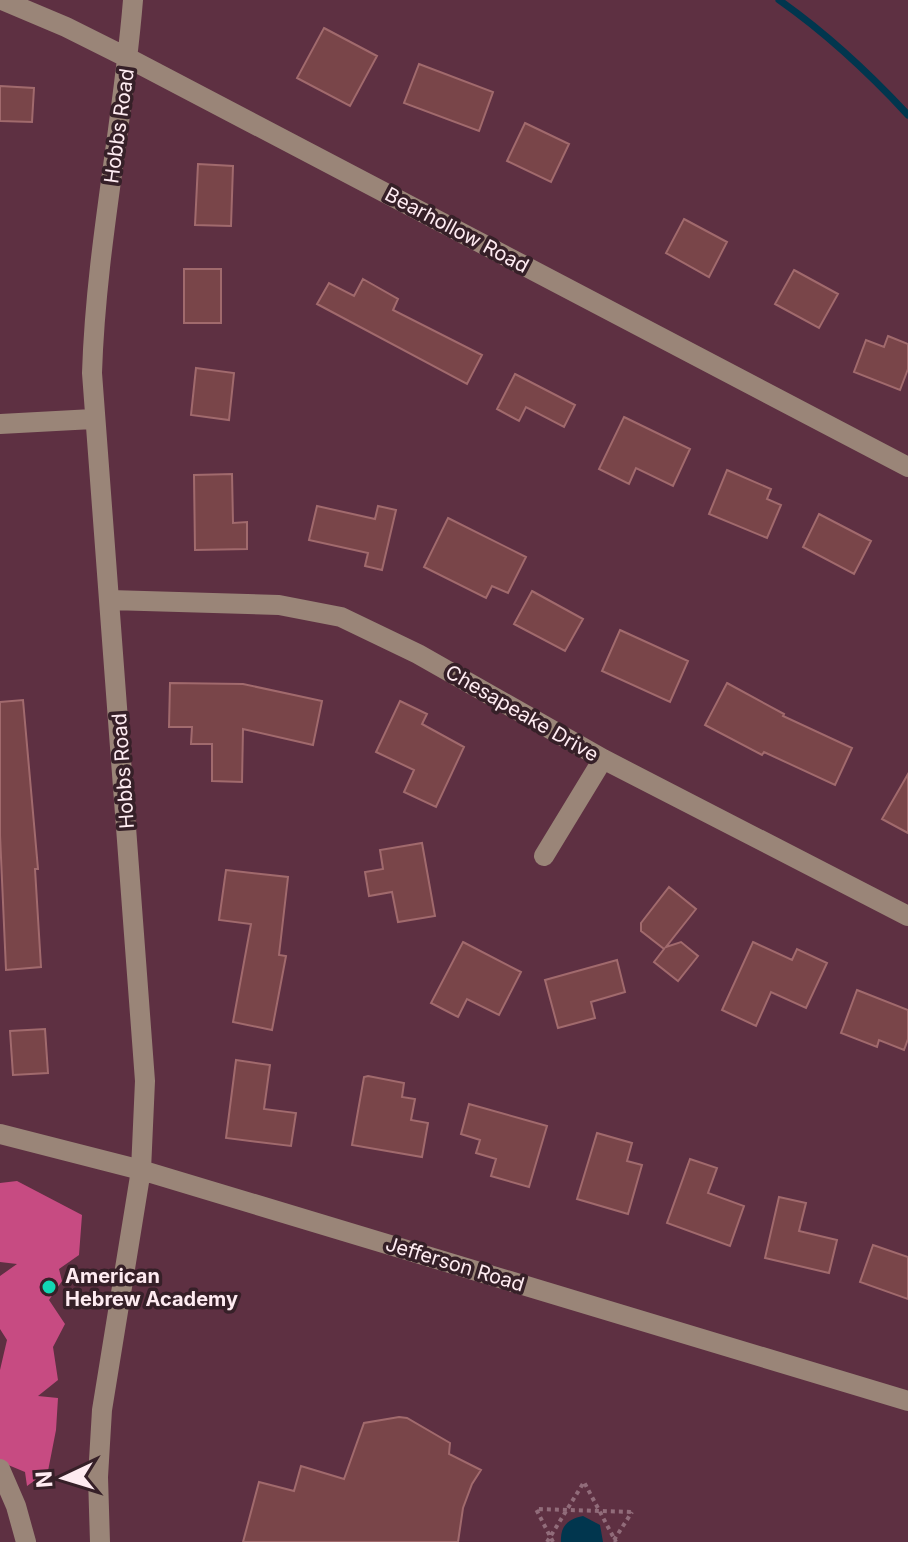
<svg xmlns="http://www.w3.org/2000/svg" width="908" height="1542" viewBox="0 0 908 1542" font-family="Inter,sans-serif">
<rect width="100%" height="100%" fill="#5e3042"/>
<path fill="#c74b82" d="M 17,1181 L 82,1215 L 79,1255 L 59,1269 L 62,1281 L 49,1300 L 65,1324 L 53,1347 L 58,1380 L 38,1396 L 58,1398 L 56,1430 L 48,1471 L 27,1486 L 25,1472 L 1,1462 L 0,1459 L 0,1370 L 7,1340 L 0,1329 L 0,1276 L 17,1264 L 0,1262 L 0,1183 Z"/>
<path fill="#01364e" d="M 583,1516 L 600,1525 L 603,1542 L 561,1542 C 560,1526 568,1519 583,1516 Z"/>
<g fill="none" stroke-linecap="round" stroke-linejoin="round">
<path stroke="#01364e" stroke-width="7" d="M 779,0 C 826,33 869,73 908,115"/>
</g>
<path fill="#794549" stroke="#a16a6d" stroke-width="2" d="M 324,28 L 377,56 L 350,106 L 297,78 Z
M 419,64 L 493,92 L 479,131 L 404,103 Z
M 0,86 L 34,88 L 32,122 L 0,121 Z
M 525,123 L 569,144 L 551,182 L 507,161 Z
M 198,164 L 233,166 L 231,226 L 195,225 Z
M 684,219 L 727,242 L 709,277 L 666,253 Z
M 184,269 L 221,269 L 221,323 L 184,323 Z
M 794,270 L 838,294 L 819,328 L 775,304 Z
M 363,279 L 398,299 L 393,310 L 482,355 L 467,384 L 317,304 L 329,283 L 354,296 Z
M 888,336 L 908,344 L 908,369 L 900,390 L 854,372 L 866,340 L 884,347 Z
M 196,368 L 234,373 L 229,420 L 191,415 Z
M 515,374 L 575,405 L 564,427 L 526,407 L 519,421 L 497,409 Z
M 624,417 L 690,449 L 673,486 L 636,468 L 629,484 L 599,469 Z
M 727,470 L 771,489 L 767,499 L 781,505 L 767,538 L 709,514 Z
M 232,474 L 233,523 L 247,522 L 247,549 L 195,550 L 194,475 Z
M 317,506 L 375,519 L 378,506 L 396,510 L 382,570 L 365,566 L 368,553 L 309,540 Z
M 819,514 L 871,541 L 854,574 L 803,547 Z
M 448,518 L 526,557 L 508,593 L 492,586 L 486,598 L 424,567 Z
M 532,591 L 583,619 L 565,651 L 514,624 Z
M 620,630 L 688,661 L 670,702 L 602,671 Z
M 170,683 L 243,684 L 322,701 L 313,745 L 243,729 L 242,782 L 212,781 L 212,744 L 191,744 L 192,727 L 169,727 Z
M 727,683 L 784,714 L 783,716 L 852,748 L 835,785 L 764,752 L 762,755 L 705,725 Z
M 23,700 L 38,869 L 35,869 L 41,967 L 6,970 L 0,835 L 0,702 Z
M 400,701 L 427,714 L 422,724 L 464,747 L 436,807 L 404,792 L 414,770 L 376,752 Z
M 908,774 L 908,833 L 882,819 Z
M 422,843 L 435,916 L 398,922 L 392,892 L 369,896 L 365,872 L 383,869 L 380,850 Z
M 226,870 L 288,877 L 279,955 L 286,956 L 272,1030 L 233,1022 L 251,924 L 219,920 Z
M 669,887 L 696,909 L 666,947 L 681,942 L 698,956 L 678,981 L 654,962 L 664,949 L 641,931 L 641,923 Z
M 463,942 L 521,972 L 499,1015 L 467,999 L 458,1017 L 431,1003 Z
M 753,942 L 792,960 L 797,949 L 827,963 L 806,1008 L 771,992 L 756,1026 L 722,1010 Z
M 617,960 L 625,992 L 591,1002 L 595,1018 L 558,1028 L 545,980 Z
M 857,990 L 908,1010 L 908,1039 L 904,1050 L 879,1040 L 877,1047 L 841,1033 Z
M 45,1029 L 48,1073 L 13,1075 L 10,1031 Z
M 236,1060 L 270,1065 L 264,1109 L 296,1113 L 291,1146 L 226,1138 Z
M 368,1076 L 404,1083 L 402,1097 L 415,1099 L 411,1120 L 428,1123 L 422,1157 L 352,1145 L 364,1077 Z
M 469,1104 L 547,1126 L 529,1187 L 491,1176 L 496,1159 L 476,1153 L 480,1140 L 461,1134 Z
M 597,1133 L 632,1143 L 627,1161 L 642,1165 L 628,1214 L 577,1199 Z
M 690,1159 L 717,1168 L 708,1193 L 744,1206 L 730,1246 L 667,1223 Z
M 779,1197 L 806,1203 L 799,1231 L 837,1240 L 829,1273 L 765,1258 Z
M 873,1245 L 908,1257 L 908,1299 L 860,1282 Z
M 399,1417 L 407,1418 L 450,1443 L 449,1454 L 481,1470 L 472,1484 L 463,1508 L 458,1542 L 243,1542 L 259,1482 L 294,1491 L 301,1466 L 344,1479 L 364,1423 Z"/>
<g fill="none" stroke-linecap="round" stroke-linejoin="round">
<path stroke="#916c7a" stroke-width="4" stroke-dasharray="4 4" stroke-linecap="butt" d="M 614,1540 L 632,1512
M 547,1542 L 584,1482 L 616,1542
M 553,1542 L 536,1509 L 632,1512"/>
<path stroke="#9a8578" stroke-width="20" d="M 2,0 L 66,27 L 128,58 L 908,467
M 0,424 L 93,419
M 110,600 L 279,605 L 341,617 L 418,654 L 603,759 L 908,916
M 544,856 L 603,759
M 0,1134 L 141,1170 L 908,1401
M 0,1469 L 16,1506 L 26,1542
M 100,1542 L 98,1477 L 102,1410 L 141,1170 L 145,1081 L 92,373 C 96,247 123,125 133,0"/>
</g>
<circle fill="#12d5b4" stroke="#362028" stroke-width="3" cx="49" cy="1287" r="8"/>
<g text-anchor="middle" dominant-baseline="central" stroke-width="7" stroke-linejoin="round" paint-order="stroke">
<g font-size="20" fill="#feebf1" stroke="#362028">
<text transform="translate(119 126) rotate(-82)">Hobbs Road</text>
<text transform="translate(457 230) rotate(28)">Bearhollow Road</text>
<text transform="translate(522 713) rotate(30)">Chesapeake Drive</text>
<text transform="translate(123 771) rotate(-94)">Hobbs Road</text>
<text transform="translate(455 1264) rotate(17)">Jefferson Road</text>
</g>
<g font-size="20" font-weight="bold" fill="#feebf1" stroke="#362028" text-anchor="start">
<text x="65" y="1276">American<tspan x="65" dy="23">Hebrew Academy</tspan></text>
</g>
</g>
<g transform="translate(64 1478) rotate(266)" stroke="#362028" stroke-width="6" paint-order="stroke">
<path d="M0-6L14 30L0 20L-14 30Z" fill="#feebf1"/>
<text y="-12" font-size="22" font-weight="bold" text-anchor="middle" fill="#feebf1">N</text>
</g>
</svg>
